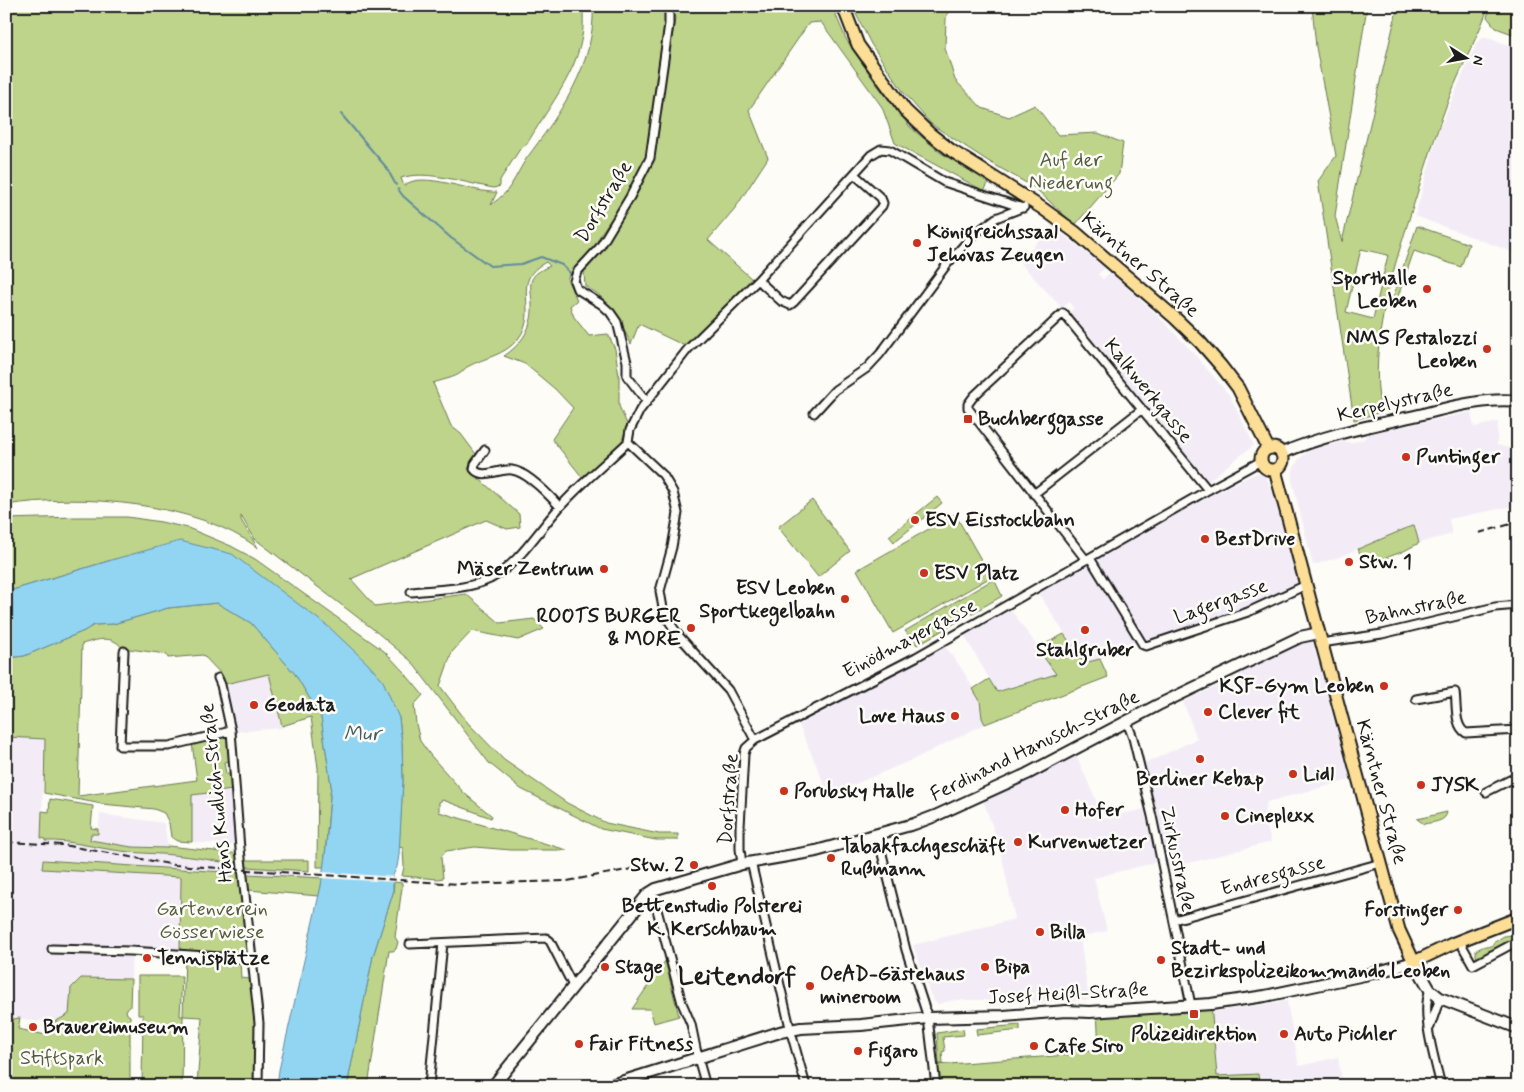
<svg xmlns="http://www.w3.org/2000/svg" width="1524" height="1092" viewBox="0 0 1524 1092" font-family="Mynerve,sans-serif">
<rect width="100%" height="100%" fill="#fdfcf7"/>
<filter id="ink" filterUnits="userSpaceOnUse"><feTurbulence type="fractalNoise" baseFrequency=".02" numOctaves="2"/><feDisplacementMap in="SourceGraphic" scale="10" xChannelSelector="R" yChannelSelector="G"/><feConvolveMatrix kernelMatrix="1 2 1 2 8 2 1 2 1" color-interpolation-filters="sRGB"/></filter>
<g filter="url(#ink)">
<path fill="#f3ecf7" d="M 1485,37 L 1518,48 L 1518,254 L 1415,216 L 1439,130 L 1477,42 Z
M 1051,225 L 1105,268 L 1098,274 L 1103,279 L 1110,272 L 1156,314 L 1189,348 L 1230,396 L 1254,445 L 1208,481 L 1070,312 L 1073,308 L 1069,302 L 1062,308 L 1020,263 Z
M 1471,412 L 1474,427 L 1498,422 L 1497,445 L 1518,450 L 1518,502 L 1509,507 L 1449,519 L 1452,534 L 1419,543 L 1413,525 L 1337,558 L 1313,565 L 1292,481 L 1293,470 L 1298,460 L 1303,455 L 1311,450 L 1344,441 L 1351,443 L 1364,439 L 1368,434 Z
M 1256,473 L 1261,474 L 1266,477 L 1271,488 L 1299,583 L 1289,592 L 1243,610 L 1152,642 L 1137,644 L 1093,662 L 1084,663 L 1038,593 L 1217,492 Z
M 1011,610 L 1057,674 L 997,692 L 964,635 Z
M 1307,640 L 1312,640 L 1313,643 L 1350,780 L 1267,802 L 1264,814 L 1271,842 L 1166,869 L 1142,765 L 1197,739 L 1183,702 L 1213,688 L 1300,642 Z
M 945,646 L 962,669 L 980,701 L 982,718 L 985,724 L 912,760 L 829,795 L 799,725 Z
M 269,674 L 282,728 L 234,732 L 225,684 Z
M 6,737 L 45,738 L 41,837 L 45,839 L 45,841 L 84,844 L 119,851 L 149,854 L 180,855 L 214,860 L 239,867 L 309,871 L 309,877 L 43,860 L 43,869 L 181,877 L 180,952 L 132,949 L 131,979 L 81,978 L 71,988 L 69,1014 L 49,1025 L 46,1021 L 42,1020 L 37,1022 L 20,1018 L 6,1020 Z
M 1076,755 L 1104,818 L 1144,809 L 1157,862 L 1094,878 L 1107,931 L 1080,937 L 1089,1000 L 994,1003 L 985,1000 L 955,1000 L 938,1004 L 934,1001 L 930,994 L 913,945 L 1015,919 L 1002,858 L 993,828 L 983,800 Z
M 233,790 L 236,843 L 231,845 L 192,842 L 192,795 Z
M 100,814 L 164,823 L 168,846 L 167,848 L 132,847 L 90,840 L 91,833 L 98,834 Z
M 1287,1001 L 1299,1066 L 1338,1057 L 1343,1086 L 1259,1086 L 1258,1074 L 1217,1076 L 1212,1012 Z"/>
<path fill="#bdd48a" stroke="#6c7853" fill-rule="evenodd" d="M 6,6 L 583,6 C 583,18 584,30 581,41 C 574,77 545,112 527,144 L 520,149 L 500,180 L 500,186 L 494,188 C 467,184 427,169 401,178 L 404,186 C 421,169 474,194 497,192 L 491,205 C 496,201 501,197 506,192 C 514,182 519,170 526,159 C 559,115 596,64 593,6 L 665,6 L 666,20 L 649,147 C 639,178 623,203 604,229 C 599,236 597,243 592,250 C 584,261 573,266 567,279 L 577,300 L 570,306 L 574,317 L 589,336 L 608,334 L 615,349 L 619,376 L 619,406 L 627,424 L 622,441 L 614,452 L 582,477 L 552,439 L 573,408 L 555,389 L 525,364 L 504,356 C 519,346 531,331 532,311 C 533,287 522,277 550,266 L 546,262 C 508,281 541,310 518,339 C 504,356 485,357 467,367 C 465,368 464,370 462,372 C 455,378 441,380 433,383 L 451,426 L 461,434 L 476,454 L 468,469 L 519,514 L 520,527 L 507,529 L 486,520 L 351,579 L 375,606 L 466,594 L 500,623 L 534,619 L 544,629 L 518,640 L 472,631 L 452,652 L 440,686 L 468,723 L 504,760 L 567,803 L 606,823 L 659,834 L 678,834 L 678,840 L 656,840 L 601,829 L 521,789 L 489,763 L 411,661 L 373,629 L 255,539 L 241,516 L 241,520 L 258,548 C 196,502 81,493 6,505 Z
M 673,6 L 832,6 L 846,39 L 875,82 L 910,127 L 941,153 L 989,182 L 984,191 L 895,143 L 882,107 L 821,22 L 809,23 L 749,110 L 768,158 L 736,207 L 708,240 L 752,279 L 718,316 L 685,346 L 639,324 L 631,344 L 615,311 L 598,294 L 585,286 L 584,272 L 580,270 L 588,262 L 653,154 L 675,19 Z
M 852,6 L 950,6 L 946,18 L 945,48 L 955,80 L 982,108 L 1009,117 L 1035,105 L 1058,135 L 1098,133 L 1123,143 L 1119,174 L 1075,225 L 1035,188 L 988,161 L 931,124 L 904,93 L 871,44 Z
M 1312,6 L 1367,6 L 1335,216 L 1342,242 L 1398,6 L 1489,6 C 1478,36 1463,64 1451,93 C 1438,126 1428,160 1417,194 C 1396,262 1367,340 1381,412 L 1354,420 L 1318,181 L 1336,156 L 1316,47 ZM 1361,249 L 1388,255 L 1373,319 L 1346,312 Z
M 1491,6 L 1518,6 L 1518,36 L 1496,28 L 1487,17 Z
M 1417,226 L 1469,244 L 1461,267 L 1414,251 L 1396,302 L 1392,300 Z
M 937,497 L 942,503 L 894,542 L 889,536 Z
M 812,500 L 850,551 L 818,577 L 778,527 Z
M 955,514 L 991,577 L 893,633 L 857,570 Z
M 76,517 L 127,517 L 161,522 L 188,528 L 231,546 L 255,559 L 384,651 L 403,671 L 423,695 L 414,705 L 416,724 L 420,741 L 431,756 L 464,793 L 492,816 L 491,818 L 443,800 L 439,802 L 439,812 L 567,850 L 511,850 L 475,847 L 446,851 L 441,857 L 443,878 L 438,879 L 402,876 L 404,867 L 403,848 L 399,847 L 403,780 L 402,744 L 399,718 L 368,664 L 115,559 L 6,592 L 6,519 Z
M 1414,525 L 1419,543 L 1404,551 L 1365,566 L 1358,549 Z
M 994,579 L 1002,596 L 917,645 L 905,631 Z
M 217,603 L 251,623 L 295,674 L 321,717 L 331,785 L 324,867 L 317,867 L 318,768 L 311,717 L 282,726 L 269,674 L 225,684 L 222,675 L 203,655 L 168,658 L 166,654 L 122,648 C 112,634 96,640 82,644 L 78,796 L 197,780 L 192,743 L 225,736 L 227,737 L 230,761 L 224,762 L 226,774 L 232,774 L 233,790 L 192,795 L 192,842 L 177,841 L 171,837 L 169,823 L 164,813 L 154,809 L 102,804 L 44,793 L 45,739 L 6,737 L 6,658 L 24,656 L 84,631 L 94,625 L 113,624 L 168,608 Z
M 1064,634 L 1084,663 L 1100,659 L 1108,677 L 985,724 L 982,718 L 980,701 L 973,689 L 989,679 L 997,692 L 1056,674 L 1037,648 Z
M 50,799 L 93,806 L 91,828 L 98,829 L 98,834 L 91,834 L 90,840 L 132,847 L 167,848 L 168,846 L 233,853 L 239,858 L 238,866 C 220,861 201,858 182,856 C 161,853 141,854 121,851 C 95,848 71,840 45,841 L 45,839 L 41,838 L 42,811 L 49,812 Z
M 1447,812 C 1446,822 1433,822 1424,824 L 1417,819 Z
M 43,860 L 239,873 L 247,953 L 245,956 L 180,952 L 181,877 L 42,869 Z
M 245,860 L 309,860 L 309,871 L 247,867 Z
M 247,874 L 323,878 L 319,896 L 248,890 Z
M 394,882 L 402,883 L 402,888 L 395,937 L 398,942 L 396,949 L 393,951 L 389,951 L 368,1086 L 347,1086 L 373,956 L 393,893 Z
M 1504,936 L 1514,935 L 1516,939 L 1478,958 L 1476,956 L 1476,950 L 1485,946 L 1487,947 L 1493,945 L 1493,943 Z
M 185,957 L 240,961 L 241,978 L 250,979 L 255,1017 L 256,1018 L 254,1084 L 234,1083 L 234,1086 L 197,1086 L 202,1017 L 183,1016 L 182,1086 L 142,1086 L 143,1015 L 138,1015 L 138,976 L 182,976 L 180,1016 L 183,1016 Z
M 665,961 L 679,1016 L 654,1023 L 650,1009 L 632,1009 Z
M 81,978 L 131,979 L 130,1007 L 126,1010 L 127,1014 L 130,1016 L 130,1086 L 6,1086 L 6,1020 L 20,1018 L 18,1029 L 46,1035 L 49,1025 L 69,1014 L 71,988 Z
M 1211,1004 L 1217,1076 L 1258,1074 L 1259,1086 L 938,1086 L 936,1065 L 1068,1055 L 1071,1051 L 1099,1050 L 1097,1011 Z
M 1020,1025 L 1020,1030 L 977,1035 L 976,1029 Z
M 963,1029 L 964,1035 L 943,1037 L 945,1051 L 942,1052 L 943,1064 L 939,1064 L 937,1033 Z"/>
<path fill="#92d5f3" stroke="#638b9d" d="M 180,541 L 232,554 L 330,628 L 368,664 L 383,681 L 399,718 L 402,744 L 403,780 L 399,855 L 397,867 L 393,875 L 393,893 L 373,956 L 347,1086 L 277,1086 L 279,1070 L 321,886 L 326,847 L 331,785 L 321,717 L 295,674 L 251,623 L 217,603 L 168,608 L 113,624 L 94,625 L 84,631 L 24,656 L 6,658 L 6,592 L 115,559 Z"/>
<path fill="#fdfcf7" d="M 321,872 L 396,877 L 395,882 L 320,878 Z"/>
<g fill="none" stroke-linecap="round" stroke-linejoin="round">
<path stroke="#638b9d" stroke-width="2" d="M 341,114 L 386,167 L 396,185
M 398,189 L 403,196 L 451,238 L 490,266 L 521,264 L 541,257 L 562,265 L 573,276
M 608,315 L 615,328
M 628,427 L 632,418
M 625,438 L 626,432"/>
<g stroke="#1c1c1c" stroke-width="11">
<path id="street" d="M 758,280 L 781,301 L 790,305 L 794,302 L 882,206 L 883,203 L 881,198 L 854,174
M 647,402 L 627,376 L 627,362 L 617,322 L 610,312 L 601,304 L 577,289 L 574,281 L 577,272 L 600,247 L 630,197 L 650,158 L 669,24 L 669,6
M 814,413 L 835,390 L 867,368 L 880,354 L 948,263 L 972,236 L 996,218 L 1024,207
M 485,450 L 475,464 L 474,469 C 482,480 501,468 512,470 C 527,472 550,496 560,507
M 1034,494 L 1141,410
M 1090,558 L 1143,645 L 1146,646 L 1248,612 L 1306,585
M 1086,560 L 968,408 L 968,404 L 974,396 L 1063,313 L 1208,490
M 411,592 C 436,589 466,590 490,579 C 519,564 537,532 559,508 C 580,484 605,464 628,442
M 1321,643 L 1382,634 L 1495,607 L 1518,605
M 124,651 L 120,746 L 169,746 L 231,731
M 218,678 L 221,685 L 231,731 L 240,849 L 259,1023 L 258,1086
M 1416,699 L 1455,692 C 1457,705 1454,726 1466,733 L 1518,730
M 1127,722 L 1133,738 L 1152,816 L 1191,1005
M 755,740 L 916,657 L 1208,490 L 1261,461
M 1486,792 L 1518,776
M 877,834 L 906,950 L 928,1018 L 936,1086
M 751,862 L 792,1036 L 806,1086
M 742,864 L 740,849 L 740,827 L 744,754 L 746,748 L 755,740 L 728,690 L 679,636 L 664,614 L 660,591 L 672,547 L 678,513 L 673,492 L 663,475 L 628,442 L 630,430 L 640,410 L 688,349 L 758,280 L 871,155 L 881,149 L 890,150 L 944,182 L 1023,208
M 652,891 L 682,1003 L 691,1024 L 698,1058 L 706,1086
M 1174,920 L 1381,863
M 1459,940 L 1473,965 L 1518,941
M 410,944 L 546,938 L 550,941 L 573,986
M 52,949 L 131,951 L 251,959
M 1430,990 C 1420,1013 1435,1060 1441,1086
M 1430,1027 L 1440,998
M 429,1086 L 443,943"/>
</g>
<g stroke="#1c1c1c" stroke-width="14">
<path id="secondary" d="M 1282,453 C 1327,434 1375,425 1423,414 C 1454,406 1486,398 1518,401
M 493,1086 L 648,894 L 656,889 L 742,864 L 816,851 L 914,824 L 935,816 L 1027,774 L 1158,705 L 1300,637 L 1319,633
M 608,1086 L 780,1032 L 801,1028 L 861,1025 L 928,1018 L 1004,1016 L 1066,1011 L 1090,1012 L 1211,1004 L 1265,996 L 1374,973 L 1414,962 L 1430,990 L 1440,998 L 1518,1028"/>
</g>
<g stroke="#1c1c1c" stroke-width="15">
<path id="primary" d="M 843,6 L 858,45 L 905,110 L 929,133 L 952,151 L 1042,208 L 1075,232 L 1174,317 L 1200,342 L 1221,366 L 1238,388 L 1268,448
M1261 459a11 11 0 1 1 22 0a11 11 0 1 1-22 0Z
M 1275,470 L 1399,930 L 1414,962 L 1454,943 L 1518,918"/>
</g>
<use href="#street" stroke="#fdfcf7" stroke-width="7"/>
<use href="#secondary" stroke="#fdfcf7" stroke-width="10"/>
<use href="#primary" stroke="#fdde96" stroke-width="11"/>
<path stroke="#1c1c1c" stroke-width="2" stroke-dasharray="8 4" stroke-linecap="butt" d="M 1479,533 L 1518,522
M 6,842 L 63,845 L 175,865 L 458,884 L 567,881 L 659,864"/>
</g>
</g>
<g fill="#c8321e" stroke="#fdfcf7" stroke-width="2">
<circle cx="917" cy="243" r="5"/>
<circle cx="1427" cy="289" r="5"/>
<circle cx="1487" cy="349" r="5"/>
<rect x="963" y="414" width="10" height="10" rx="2.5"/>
<circle cx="1406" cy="457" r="5"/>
<circle cx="915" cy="520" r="5"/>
<circle cx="1205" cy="539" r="5"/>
<circle cx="1349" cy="562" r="5"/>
<circle cx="604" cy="569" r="5"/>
<circle cx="924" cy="573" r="5"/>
<circle cx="845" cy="599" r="5"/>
<circle cx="691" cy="628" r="5"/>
<circle cx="1085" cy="630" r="5"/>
<circle cx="1384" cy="686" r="5"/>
<circle cx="254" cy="705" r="5"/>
<circle cx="1208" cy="712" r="5"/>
<circle cx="955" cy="716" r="5"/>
<circle cx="1200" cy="759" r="5"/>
<circle cx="1293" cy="774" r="5"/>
<circle cx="1421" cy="785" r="5"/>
<circle cx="784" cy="791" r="5"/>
<circle cx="1065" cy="810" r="5"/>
<circle cx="1225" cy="816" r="5"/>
<circle cx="1018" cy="842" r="5"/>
<circle cx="831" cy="858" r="5"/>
<circle cx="694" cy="865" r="5"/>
<circle cx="712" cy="886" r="5"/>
<circle cx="1458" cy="910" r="5"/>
<circle cx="1040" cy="932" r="5"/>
<circle cx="147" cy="958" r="5"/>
<circle cx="1161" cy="960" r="5"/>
<circle cx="605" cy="967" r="5"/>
<circle cx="985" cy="967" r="5"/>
<circle cx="810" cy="986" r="5"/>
<rect x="1189" y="1009" width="10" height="10" rx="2.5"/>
<circle cx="33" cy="1027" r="5"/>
<circle cx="1284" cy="1034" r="5"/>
<circle cx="579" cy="1044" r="5"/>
<circle cx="1034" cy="1046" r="5"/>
<circle cx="858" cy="1051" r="5"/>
</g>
<g text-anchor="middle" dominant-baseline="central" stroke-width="5" stroke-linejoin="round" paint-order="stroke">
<g font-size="20" fill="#545c42" stroke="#fdfcf7">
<text x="1071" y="160">Auf der<tspan x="1071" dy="23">Niederung</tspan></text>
<text x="212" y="909">Gartenverein<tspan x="212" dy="23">Gösserwiese</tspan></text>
<text x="62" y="1058">Stiftspark</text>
</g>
<g font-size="20" fill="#1c1c1c" stroke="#fdfcf7">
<text transform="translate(604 202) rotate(-59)">Dorfstraße</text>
<text transform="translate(1140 265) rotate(41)">Kärntner Straße</text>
<text transform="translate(1148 391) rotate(51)">Kalkwerkgasse</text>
<text transform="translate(1395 403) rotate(-13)">Kerpelystraße</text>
<text transform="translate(1221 602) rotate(-20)">Lagergasse</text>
<text transform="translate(1416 608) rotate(-12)">Bahnstraße</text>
<text transform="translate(910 639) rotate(-28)">Einödmayergasse</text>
<text transform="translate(1035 746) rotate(-26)">Ferdinand Hanusch-Straße</text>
<text transform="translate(1381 792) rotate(75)">Kärntner Straße</text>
<text transform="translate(217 793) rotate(-96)">Hans Kudlich-Straße</text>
<text transform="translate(729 799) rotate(-86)">Dorfstraße</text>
<text transform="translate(1177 859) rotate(78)">Zirkusstraße</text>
<text transform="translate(1273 876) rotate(-15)">Endresgasse</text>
<text transform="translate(1068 994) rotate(-3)">Josef Heißl-Straße</text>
</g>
<g font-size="20" font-weight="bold" fill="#1c1c1c" stroke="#fdfcf7" text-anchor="start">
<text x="927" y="232">Königreichssaal<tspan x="927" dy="23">Jehovas Zeugen</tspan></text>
<text x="1417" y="278" text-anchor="end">Sporthalle<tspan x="1417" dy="23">Leoben</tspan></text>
<text x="1477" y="338" text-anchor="end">NMS Pestalozzi<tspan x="1477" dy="23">Leoben</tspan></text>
<text x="978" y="419">Buchberggasse</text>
<text x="1416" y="457">Puntinger</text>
<text x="925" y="520">ESV Eisstockbahn</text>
<text x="1215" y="539">BestDrive</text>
<text x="1359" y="562">Stw. 1</text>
<text x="594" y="569" text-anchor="end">Mäser Zentrum</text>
<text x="934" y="573">ESV Platz</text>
<text x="835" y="588" text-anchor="end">ESV Leoben<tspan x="835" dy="23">Sportkegelbahn</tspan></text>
<text x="681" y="616" text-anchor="end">ROOTS BURGER<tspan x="681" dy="23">&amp; MORE</tspan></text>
<text x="1085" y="650" text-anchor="middle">Stahlgruber</text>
<text x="1374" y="686" text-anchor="end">KSF-Gym Leoben</text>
<text x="264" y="705">Geodata</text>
<text x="1218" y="712">Clever fit</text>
<text x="945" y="716" text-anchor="end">Love Haus</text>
<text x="1303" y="774">Lidl</text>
<text x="1200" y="779" text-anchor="middle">Berliner Kebap</text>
<text x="1431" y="785">JYSK</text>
<text x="794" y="791">Porubsky Halle</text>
<text x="1075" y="810">Hofer</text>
<text x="1235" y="816">Cineplexx</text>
<text x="1028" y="842">Kurvenwetzer</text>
<text x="841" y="846">Tabakfachgeschäft<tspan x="841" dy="23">Rußmann</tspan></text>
<text x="684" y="865" text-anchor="end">Stw. 2</text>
<text x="712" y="906" text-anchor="middle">Bettenstudio Polsterei<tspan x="712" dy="23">K. Kerschbaum</tspan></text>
<text x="1448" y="910" text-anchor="end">Forstinger</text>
<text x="1050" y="932">Billa</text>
<text x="1171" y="948">Stadt- und<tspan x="1171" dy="23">Bezirkspolizeikommando Leoben</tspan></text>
<text x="157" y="958">Tennisplätze</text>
<text x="615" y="967">Stage</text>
<text x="995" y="967">Bipa</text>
<text x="820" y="974">OeAD-Gästehaus<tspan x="820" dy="23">mineroom</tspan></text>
<text x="43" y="1027">Brauereimuseum</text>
<text x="1194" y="1034" text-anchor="middle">Polizeidirektion</text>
<text x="1294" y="1034">Auto Pichler</text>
<text x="589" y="1044">Fair Fitness</text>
<text x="1044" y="1046">Cafe Siro</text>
<text x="868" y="1051">Figaro</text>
</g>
<g font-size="21" font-style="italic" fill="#455d67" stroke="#fdfcf7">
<text x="362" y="734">Mur</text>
</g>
<g font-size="25" font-weight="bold" fill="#1c1c1c" stroke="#fdfcf7">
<text x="737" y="977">Leitendorf</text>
</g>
</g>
<rect width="1524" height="1092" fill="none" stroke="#fdfcf7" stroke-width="25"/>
<rect x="12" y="12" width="1499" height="1067" fill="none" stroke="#1c1c1c" stroke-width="2" filter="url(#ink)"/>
<g transform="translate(1466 58) rotate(101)" stroke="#fdfcf7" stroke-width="4" paint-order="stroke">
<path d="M0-4L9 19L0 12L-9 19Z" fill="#1c1c1c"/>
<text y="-8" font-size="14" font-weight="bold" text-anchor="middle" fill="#1c1c1c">N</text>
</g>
</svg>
